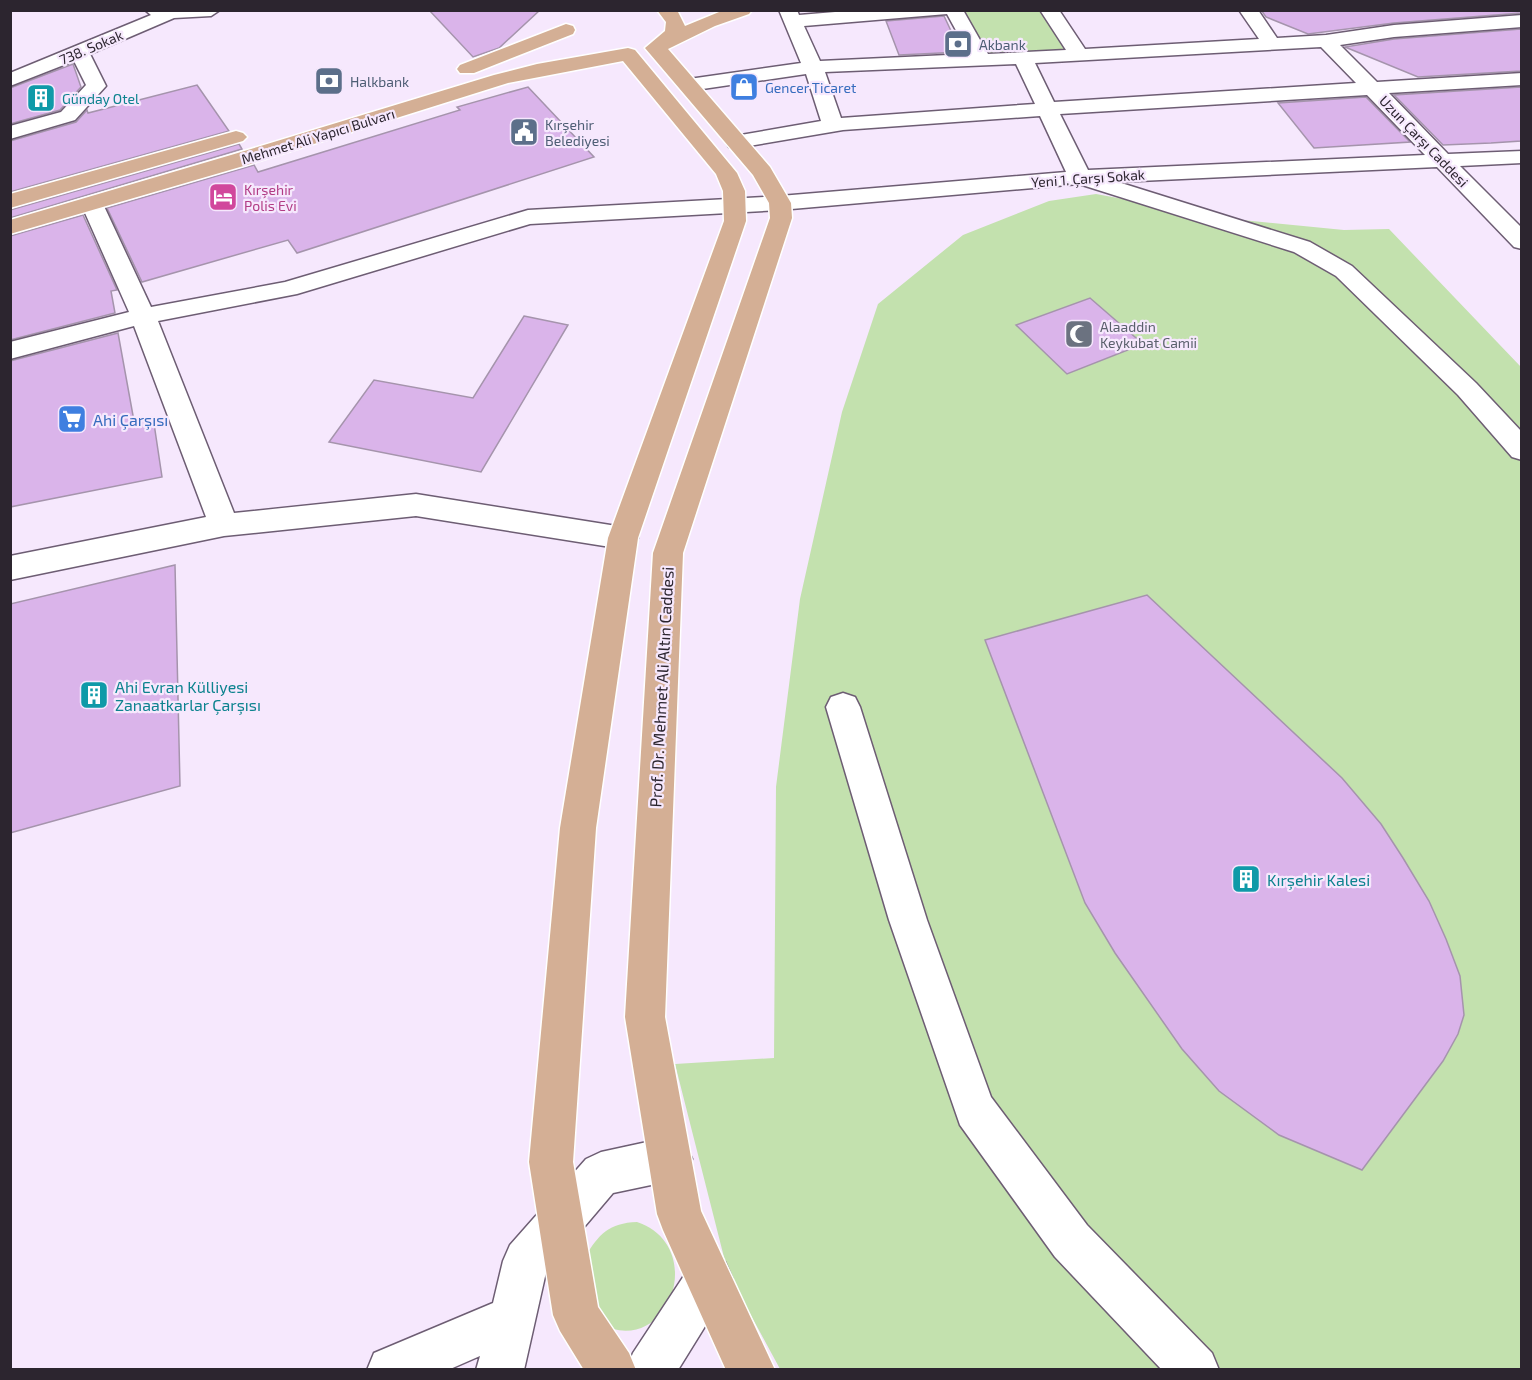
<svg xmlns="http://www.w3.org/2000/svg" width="1532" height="1380" viewBox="0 0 1532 1380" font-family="'Exo 2',sans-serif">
<rect width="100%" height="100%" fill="#f6e8fd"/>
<path fill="#c3e1ae" d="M 954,11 L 1049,11 L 1079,54 L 982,60 Z
M 1096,194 L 1232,219 L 1344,230 L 1389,229 L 1521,367 L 1521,1369 L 780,1369 L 728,1273 L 675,1064 L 774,1058 L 776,787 L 800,599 L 842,412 L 878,304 L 963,235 L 1049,201 Z
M 637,1222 C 709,1246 669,1361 598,1323 L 585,1257 C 599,1234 609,1223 637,1222 Z"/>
<path fill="#dab4ea" stroke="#a594ac" stroke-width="1.5" d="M 429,10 L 540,10 L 499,48 L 473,57 Z
M 1261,10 L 1521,10 L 1521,13 L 1394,23 L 1308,34 L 1266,17 Z
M 944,16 L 961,52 L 899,55 L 886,21 Z
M 1521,29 L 1521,71 L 1418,77 L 1345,47 L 1394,39 Z
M 73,64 L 81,87 L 60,110 L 10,124 L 10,88 Z
M 197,85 L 229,131 L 10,192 L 10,141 L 76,122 L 87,110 L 88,113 Z
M 528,87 L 594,157 L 297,253 L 288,240 L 142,282 L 107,208 L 254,165 L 258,172 L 460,110 L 457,107 Z
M 1521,87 L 1521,141 L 1491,143 L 1443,145 L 1394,95 Z
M 1366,97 L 1410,142 L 1314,148 L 1278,103 Z
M 239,144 L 242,149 L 10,218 L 10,210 Z
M 83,215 L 117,290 L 111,291 L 115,313 L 10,340 L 10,236 Z
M 1090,298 L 1143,344 L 1067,374 L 1016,325 Z
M 524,316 L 568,325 L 481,472 L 329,442 L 374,380 L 473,398 Z
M 118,333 L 134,421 L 153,417 L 162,477 L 10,507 L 10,361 Z
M 175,565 L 180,786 L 10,833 L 10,604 Z
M 1147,595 L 1342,778 L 1381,824 L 1403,858 L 1429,901 L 1446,939 L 1460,976 L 1464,1015 L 1458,1034 L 1443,1061 L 1362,1170 L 1279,1135 L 1219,1091 L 1182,1049 L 1115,953 L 1085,903 L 985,640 Z"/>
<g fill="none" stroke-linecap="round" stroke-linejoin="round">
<g stroke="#6d5d73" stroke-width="3">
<path id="minor" d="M 145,10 L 220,10 L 211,16 L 174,18 L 90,54 L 106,86 L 75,120 L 10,139 L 10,126 L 61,112 L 86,85 L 74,61 L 10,86 L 10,73 L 151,15 Z
M 779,10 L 797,10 L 799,15 L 859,10 L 963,10 L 988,54 L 1066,50 L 1040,10 L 1059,10 L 1085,49 L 1259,39 L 1239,10 L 1258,10 L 1277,38 L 1326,35 L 1394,25 L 1522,15 L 1522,27 L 1394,37 L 1340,45 L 1377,82 L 1522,73 L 1522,85 L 1389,93 L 1448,154 L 1522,151 L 1522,163 L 1460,166 L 1522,228 L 1522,249 L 1514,247 L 1437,167 L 1118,182 L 1310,242 L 1352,266 L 1476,383 L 1522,432 L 1522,460 L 1512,457 L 1458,395 L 1336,276 L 1294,252 L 1079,184 L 780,210 L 530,224 L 297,294 L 158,321 L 234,513 L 416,494 L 623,527 L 634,530 L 638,538 L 634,546 L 623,549 L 416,516 L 224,536 L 10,580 L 10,556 L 206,517 L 134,326 L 10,359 L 10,342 L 129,312 L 81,204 L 84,199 L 92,197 L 100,199 L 103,204 L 151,307 L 285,282 L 528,210 L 780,196 L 1066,172 L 1040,116 L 843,130 L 737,148 L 729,147 L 726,142 L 729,137 L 821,121 L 806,74 L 689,91 L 682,89 L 679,85 L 682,81 L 689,79 L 801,63 ZM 947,14 L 969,54 L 820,61 L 804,26 ZM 1321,47 L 1356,83 L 1054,102 L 1035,63 ZM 1016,64 L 1035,104 L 841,118 L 825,72 ZM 1367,95 L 1425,155 L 1088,170 L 1060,114 Z
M 843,693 L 855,697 L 860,707 L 927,920 L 991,1097 L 1087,1225 L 1212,1353 L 1219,1370 L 1162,1370 L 1055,1257 L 960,1125 L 889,920 L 826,707 L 831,697 Z
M 670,1137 L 685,1144 L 692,1159 L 685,1174 L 670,1181 L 613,1193 L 546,1272 L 524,1370 L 476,1370 L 480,1356 L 448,1370 L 367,1370 L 374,1353 L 493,1303 L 503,1261 L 510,1245 L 586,1159 L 601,1152 Z
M 709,1255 L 725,1262 L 732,1278 L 725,1294 L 678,1370 L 626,1370 L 633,1353 L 693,1262 Z"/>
</g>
<g stroke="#fff" stroke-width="3">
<path id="major" d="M 657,10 L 677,10 L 685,26 L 724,10 L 752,10 L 749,14 L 715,26 L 668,49 L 770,167 L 791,203 L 792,218 L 683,553 L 665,1017 L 701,1211 L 775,1370 L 726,1370 L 663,1230 L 657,1214 L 625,1017 L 653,553 L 770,218 L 769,203 L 753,175 L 645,48 L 665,31 L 666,22 Z
M 566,24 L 573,26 L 575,30 L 573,34 L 474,73 L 460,73 L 457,69 L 460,65 Z
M 628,48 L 635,50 L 737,173 L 745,191 L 746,221 L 638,538 L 596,828 L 573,1162 L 598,1307 L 629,1353 L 636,1370 L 584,1370 L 560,1331 L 553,1315 L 529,1162 L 560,828 L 608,538 L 724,221 L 723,191 L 716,174 L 623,61 L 508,83 L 247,165 L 10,234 L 10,220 L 231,155 L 494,75 L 537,64 Z
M 236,131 L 243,133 L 247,137 L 243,141 L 10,208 L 10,194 Z"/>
</g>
<use href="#minor" fill="#fff" fill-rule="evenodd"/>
<use href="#major" fill="#d4af95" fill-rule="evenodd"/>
</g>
<defs>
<g id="bank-square" transform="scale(1.5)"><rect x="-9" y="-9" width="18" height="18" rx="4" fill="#5c6f8a" stroke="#f6e8fd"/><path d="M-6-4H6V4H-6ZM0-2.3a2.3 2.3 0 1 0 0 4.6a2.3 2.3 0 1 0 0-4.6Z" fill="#fff"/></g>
<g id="shop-square" transform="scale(1.5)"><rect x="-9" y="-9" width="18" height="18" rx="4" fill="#3f7fe0" stroke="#f6e8fd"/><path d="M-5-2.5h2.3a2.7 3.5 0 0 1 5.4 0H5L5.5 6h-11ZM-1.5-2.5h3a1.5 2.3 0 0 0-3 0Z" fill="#fff"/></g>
<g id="building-square" transform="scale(1.5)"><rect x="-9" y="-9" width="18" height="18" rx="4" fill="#0f9aa8" stroke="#f6e8fd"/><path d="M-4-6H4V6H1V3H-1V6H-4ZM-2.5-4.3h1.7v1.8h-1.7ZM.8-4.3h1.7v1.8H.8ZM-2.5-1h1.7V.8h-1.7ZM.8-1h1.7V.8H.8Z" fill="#fff"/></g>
<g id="civic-square" transform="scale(1.5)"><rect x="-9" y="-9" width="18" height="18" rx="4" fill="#5c6f8a" stroke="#f6e8fd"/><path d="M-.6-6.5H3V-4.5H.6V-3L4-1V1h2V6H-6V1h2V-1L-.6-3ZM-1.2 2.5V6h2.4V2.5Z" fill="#fff"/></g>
<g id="hotel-square" transform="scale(1.5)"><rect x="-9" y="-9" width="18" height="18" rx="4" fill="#d1479c" stroke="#f6e8fd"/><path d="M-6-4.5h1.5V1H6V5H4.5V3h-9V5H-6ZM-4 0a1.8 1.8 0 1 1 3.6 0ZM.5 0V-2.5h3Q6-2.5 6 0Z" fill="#fff"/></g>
<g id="mosque-square" transform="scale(1.5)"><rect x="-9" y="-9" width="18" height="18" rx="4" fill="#6b7280" stroke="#f6e8fd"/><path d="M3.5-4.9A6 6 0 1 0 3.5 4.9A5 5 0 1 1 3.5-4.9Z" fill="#fff"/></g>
<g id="supermarket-square" transform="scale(1.5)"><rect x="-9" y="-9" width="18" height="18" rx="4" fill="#3f7fe0" stroke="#f6e8fd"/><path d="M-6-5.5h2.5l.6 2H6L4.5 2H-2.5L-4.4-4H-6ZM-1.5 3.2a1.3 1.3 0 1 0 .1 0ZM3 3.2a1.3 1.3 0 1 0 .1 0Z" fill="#fff"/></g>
</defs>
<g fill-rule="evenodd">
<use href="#bank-square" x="958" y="44"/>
<use href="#bank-square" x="329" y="81"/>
<use href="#shop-square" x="744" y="87"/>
<use href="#building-square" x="41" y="98"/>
<use href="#civic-square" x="524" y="132"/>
<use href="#hotel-square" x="223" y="197"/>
<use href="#mosque-square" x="1079" y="334"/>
<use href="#supermarket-square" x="72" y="419"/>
<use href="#building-square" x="94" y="695"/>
<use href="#building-square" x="1246" y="879"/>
</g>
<g text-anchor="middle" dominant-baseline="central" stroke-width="4.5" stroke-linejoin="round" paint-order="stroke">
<g font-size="14" fill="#4e5e75" stroke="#f6e8fd" text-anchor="start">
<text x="979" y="44">Akbank</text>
<text x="350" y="81">Halkbank</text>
<text x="545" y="124">Kırşehir<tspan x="545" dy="16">Belediyesi</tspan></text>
</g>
<g font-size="14" fill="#2c252f" stroke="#f6e8fd">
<text transform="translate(91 47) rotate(-23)">738. Sokak</text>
<text transform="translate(318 136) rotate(-17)">Mehmet Ali Yapıcı Bulvarı</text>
<text transform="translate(1424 141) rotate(46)">Uzun Çarşı Caddesi</text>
<text transform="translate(1088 178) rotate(-4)">Yeni 1. Çarşı Sokak</text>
</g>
<g font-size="14" fill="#366cbe" stroke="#f6e8fd" text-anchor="start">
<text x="765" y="87">Gencer Ticaret</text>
</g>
<g font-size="14" fill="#0d838f" stroke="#f6e8fd" text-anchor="start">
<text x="62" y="98">Günday Otel</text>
</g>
<g font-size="14" fill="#b23c85" stroke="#f6e8fd" text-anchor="start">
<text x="244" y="189">Kırşehir<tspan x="244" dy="16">Polis Evi</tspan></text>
</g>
<g font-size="14" fill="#5b616d" stroke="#f6e8fd" text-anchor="start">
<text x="1100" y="326">Alaaddin<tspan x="1100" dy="16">Keykubat Camii</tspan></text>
</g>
<g font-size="16" fill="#366cbe" stroke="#f6e8fd" text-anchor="start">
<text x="93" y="419">Ahi Çarşısı</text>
</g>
<g font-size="16" fill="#0d838f" stroke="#f6e8fd" text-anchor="start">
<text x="115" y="686">Ahi Evran Külliyesi<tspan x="115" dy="18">Zanaatkarlar Çarşısı</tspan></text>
<text x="1267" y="879">Kırşehir Kalesi</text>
</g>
<g font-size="16" fill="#2c252f" stroke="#f6e8fd">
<text transform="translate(661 687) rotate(-87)">Prof. Dr. Mehmet Ali Altın Caddesi</text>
</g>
</g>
<rect width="1532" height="1380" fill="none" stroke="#2c252f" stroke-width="24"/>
</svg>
